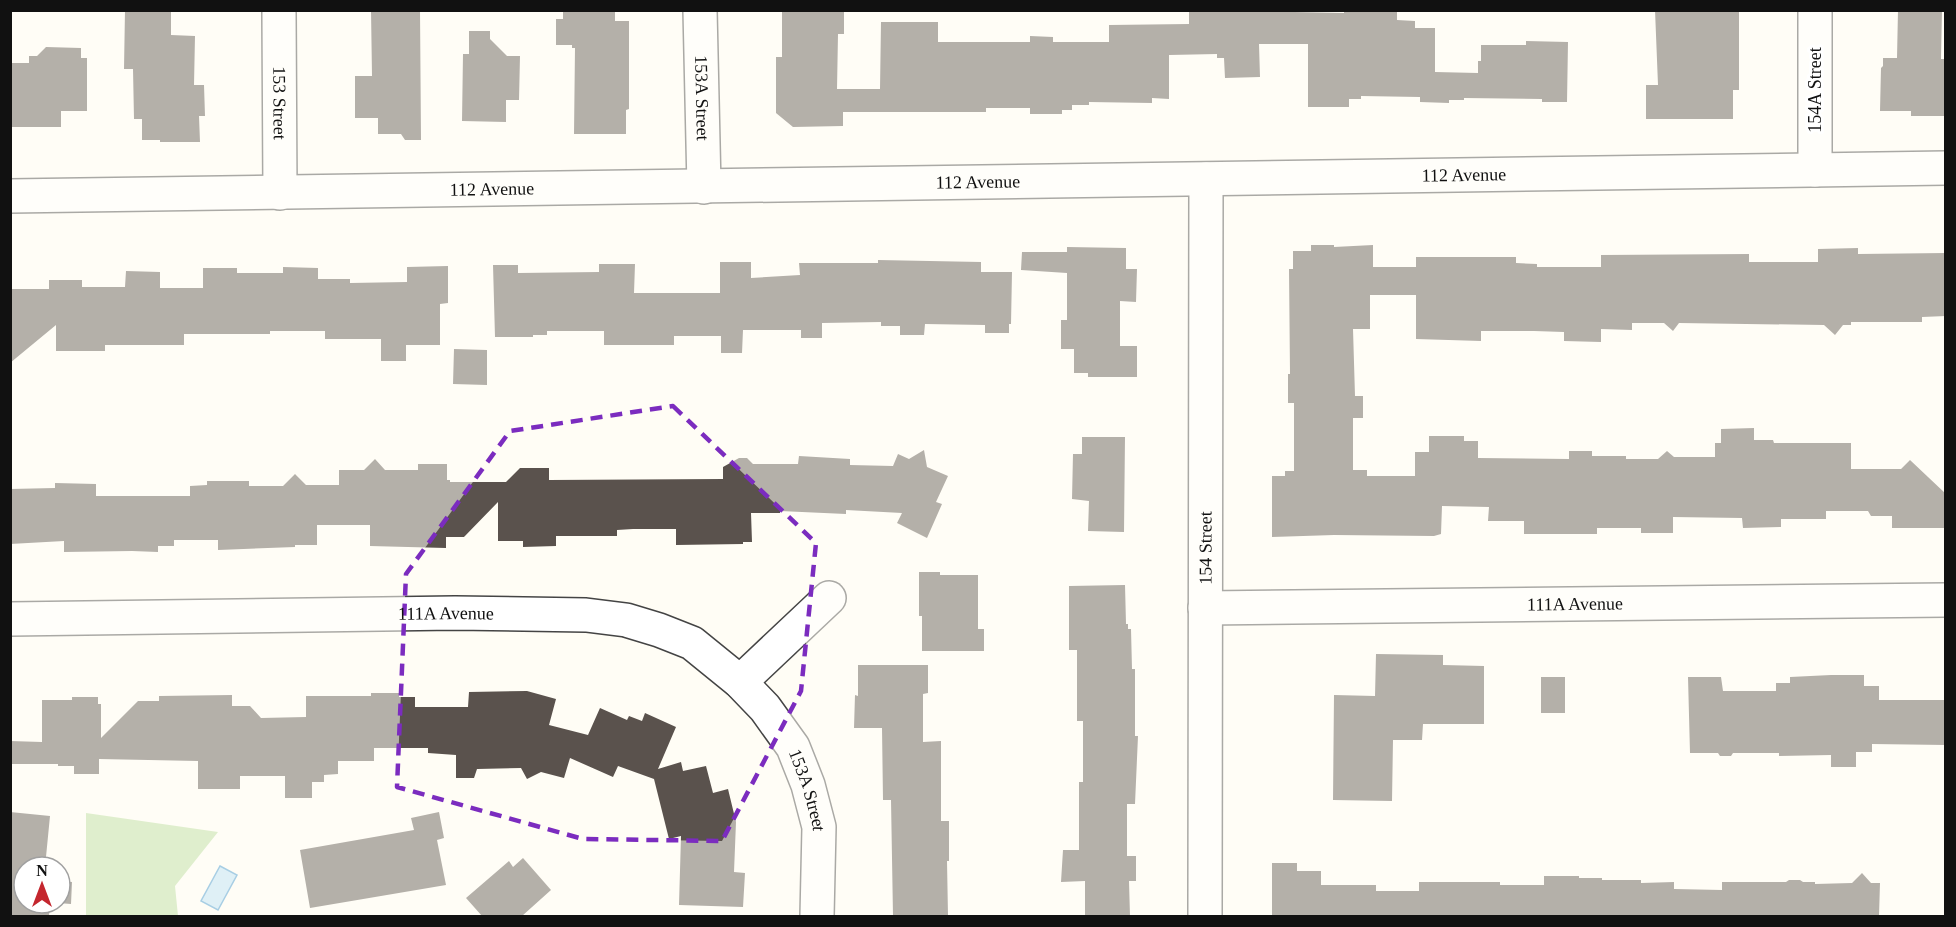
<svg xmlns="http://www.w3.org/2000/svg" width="1956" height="927" viewBox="0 0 1956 927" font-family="Georgia,serif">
<rect width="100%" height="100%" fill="#fffdf5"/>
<path fill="#b9dc9c" d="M 86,813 L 218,832 L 175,886 L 178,916 L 86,916 Z"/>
<path fill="#b9e0f7" stroke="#3f96cf" stroke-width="1.5" d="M 220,866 L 237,875 L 218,910 L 201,901 Z"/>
<path fill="#5a524d" d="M 125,10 L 171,10 L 171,35 L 195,36 L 194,85 L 204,85 L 205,116 L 199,116 L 200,142 L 160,142 L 160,140 L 142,140 L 142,119 L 134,119 L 133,69 L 124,69 Z
M 371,10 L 420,10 L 421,140 L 405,140 L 401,134 L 378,134 L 378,118 L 355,118 L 355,76 L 372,76 Z
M 563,10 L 615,10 L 615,21 L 629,21 L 629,109 L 626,110 L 626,134 L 574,134 L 575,48 L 572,48 L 572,45 L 556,45 L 556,19 L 563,19 Z
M 782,10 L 844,10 L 844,34 L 838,34 L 837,89 L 880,89 L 881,22 L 938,22 L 938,42 L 1030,42 L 1030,36 L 1053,37 L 1053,42 L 1109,42 L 1109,25 L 1189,24 L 1189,10 L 1344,13 L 1344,11 L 1397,11 L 1397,20 L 1415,21 L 1415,28 L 1435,28 L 1435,72 L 1478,73 L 1478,61 L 1481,61 L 1481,45 L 1526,45 L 1526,41 L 1568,42 L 1567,102 L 1542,102 L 1542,99 L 1464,98 L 1464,100 L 1449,100 L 1449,103 L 1420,102 L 1420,97 L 1361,96 L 1361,99 L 1349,99 L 1349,107 L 1308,107 L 1308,44 L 1259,44 L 1260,77 L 1225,78 L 1224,58 L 1217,58 L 1217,54 L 1169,55 L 1169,99 L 1152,98 L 1152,103 L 1089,102 L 1089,105 L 1072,105 L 1072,110 L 1062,110 L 1062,114 L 1030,114 L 1030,108 L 986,108 L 986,112 L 843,112 L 843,126 L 793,127 L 776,113 L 776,57 L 782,57 Z
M 1655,10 L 1739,10 L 1739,90 L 1733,90 L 1733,119 L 1646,119 L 1646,85 L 1658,85 Z
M 1898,10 L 1942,10 L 1941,59 L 1944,59 L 1946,62 L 1946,116 L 1911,116 L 1911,111 L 1880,111 L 1881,68 L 1883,66 L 1883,58 L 1897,58 Z
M 469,31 L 490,31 L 490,39 L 507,56 L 520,56 L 519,100 L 506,100 L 506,122 L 462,121 L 463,54 L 469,54 Z
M 46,47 L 81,48 L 81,58 L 87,58 L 87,111 L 61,111 L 61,127 L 10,127 L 10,63 L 29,63 L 29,56 L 37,56 Z
M 1311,245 L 1334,245 L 1334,247 L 1373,245 L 1373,267 L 1416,267 L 1416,257 L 1516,257 L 1516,263 L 1537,264 L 1537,267 L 1601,267 L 1601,255 L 1749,254 L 1749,262 L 1818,262 L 1818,249 L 1858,248 L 1858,254 L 1946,253 L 1946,316 L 1922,317 L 1922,322 L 1851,322 L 1851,325 L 1843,325 L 1835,335 L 1824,325 L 1679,323 L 1673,331 L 1664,323 L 1632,323 L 1632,330 L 1601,329 L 1601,342 L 1564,341 L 1564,332 L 1534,331 L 1481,331 L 1481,341 L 1416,339 L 1416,295 L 1370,295 L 1370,329 L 1353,329 L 1355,396 L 1363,396 L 1363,418 L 1353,418 L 1353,470 L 1367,470 L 1367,476 L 1415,476 L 1415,452 L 1429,452 L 1429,436 L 1464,436 L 1464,441 L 1478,441 L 1478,458 L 1569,459 L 1569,451 L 1592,451 L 1592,456 L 1626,456 L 1626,459 L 1658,459 L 1667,451 L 1674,457 L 1715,457 L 1715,443 L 1721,443 L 1721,429 L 1754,428 L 1754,440 L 1773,440 L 1774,443 L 1851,443 L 1851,469 L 1901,469 L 1910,460 L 1946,494 L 1946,528 L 1892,528 L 1892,516 L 1871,516 L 1868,511 L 1826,511 L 1826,519 L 1781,519 L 1781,527 L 1743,528 L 1742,518 L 1673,517 L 1673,533 L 1641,533 L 1641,528 L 1597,528 L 1597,534 L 1524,534 L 1524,521 L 1488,521 L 1489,507 L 1442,506 L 1441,534 L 1434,536 L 1334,535 L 1272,537 L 1272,476 L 1285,476 L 1285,471 L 1294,471 L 1294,403 L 1288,403 L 1288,374 L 1290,374 L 1289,269 L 1293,269 L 1293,251 L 1311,251 Z
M 1067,247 L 1126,248 L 1126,269 L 1137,269 L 1136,302 L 1120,301 L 1120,346 L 1137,346 L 1137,377 L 1088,377 L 1088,373 L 1074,373 L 1074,349 L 1061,349 L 1061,320 L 1067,320 L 1067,273 L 1021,270 L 1022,252 L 1067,252 Z
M 878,260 L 981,262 L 981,272 L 1012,272 L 1011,324 L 1009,324 L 1009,333 L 985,333 L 985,325 L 925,324 L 924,335 L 900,335 L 900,326 L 881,326 L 881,322 L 822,323 L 822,338 L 801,338 L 801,330 L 743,330 L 742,353 L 721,353 L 721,336 L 674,336 L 674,345 L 604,345 L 604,331 L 547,331 L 547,335 L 533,335 L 533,337 L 495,337 L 493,265 L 518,265 L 518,273 L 599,272 L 599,264 L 635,264 L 634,293 L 720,293 L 720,262 L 751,262 L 751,278 L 800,275 L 799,263 L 878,263 Z
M 448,266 L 448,303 L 440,304 L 440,345 L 406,345 L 406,361 L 381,361 L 381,339 L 325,339 L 325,331 L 270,331 L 270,334 L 184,334 L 184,345 L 105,345 L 105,351 L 56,351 L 56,325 L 10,363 L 10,289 L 49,289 L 49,280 L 82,280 L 82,287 L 125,287 L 126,271 L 160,272 L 160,288 L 203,288 L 203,268 L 237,268 L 237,273 L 283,273 L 283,267 L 318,268 L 318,279 L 350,279 L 350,283 L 407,282 L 407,267 Z
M 454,349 L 487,350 L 487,385 L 453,384 Z
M 1082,437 L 1125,437 L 1124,532 L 1088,531 L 1089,501 L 1072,499 L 1073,454 L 1082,454 Z
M 924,450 L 927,467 L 948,476 L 936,502 L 942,504 L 927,538 L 897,523 L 902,513 L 846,510 L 846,514 L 780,511 L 780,513 L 751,513 L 752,542 L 743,542 L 743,544 L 676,545 L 676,529 L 633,529 L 617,530 L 617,536 L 556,536 L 556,546 L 523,547 L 523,541 L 498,541 L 498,502 L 464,537 L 446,537 L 446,548 L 370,546 L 370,525 L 317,525 L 317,545 L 295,545 L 295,547 L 218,550 L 218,540 L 174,540 L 174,546 L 158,546 L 158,552 L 132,551 L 64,552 L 64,541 L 10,544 L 10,489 L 55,488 L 55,483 L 96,484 L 96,496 L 190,496 L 190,486 L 207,485 L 207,481 L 249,481 L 249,486 L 283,486 L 295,474 L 306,485 L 339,485 L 339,470 L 364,470 L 375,459 L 385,470 L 418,470 L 418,464 L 447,464 L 447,480 L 450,480 L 450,482 L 506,482 L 520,468 L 549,468 L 549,480 L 723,479 L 723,467 L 739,458 L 747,458 L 753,464 L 798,464 L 799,456 L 850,459 L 850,465 L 893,466 L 898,454 L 909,459 Z
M 919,572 L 940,572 L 940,575 L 978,575 L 978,629 L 984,629 L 984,651 L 922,651 L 922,616 L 919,616 Z
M 1125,585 L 1126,624 L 1128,624 L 1128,629 L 1131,629 L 1132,669 L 1135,669 L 1135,736 L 1138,736 L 1135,804 L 1127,804 L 1127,856 L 1136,856 L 1136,881 L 1129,881 L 1130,916 L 1085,916 L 1085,881 L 1061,882 L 1063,850 L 1079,850 L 1079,782 L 1083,782 L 1083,721 L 1077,721 L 1077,650 L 1069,650 L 1069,586 Z
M 1376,654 L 1443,655 L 1443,665 L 1484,666 L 1484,724 L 1423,724 L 1422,740 L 1393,740 L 1392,801 L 1333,800 L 1334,695 L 1375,696 Z
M 858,665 L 928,665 L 928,693 L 923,694 L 923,742 L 941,741 L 941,821 L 949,821 L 949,861 L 947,861 L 948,916 L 893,916 L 891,800 L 883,800 L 882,728 L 854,728 L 855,695 L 858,696 Z
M 1831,675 L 1864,675 L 1864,686 L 1879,686 L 1879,700 L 1946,700 L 1946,745 L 1872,744 L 1872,752 L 1856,752 L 1856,767 L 1831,767 L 1831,755 L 1779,756 L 1779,753 L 1733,753 L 1731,756 L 1720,756 L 1718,753 L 1690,753 L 1688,677 L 1721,677 L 1723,691 L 1776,691 L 1776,683 L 1790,683 L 1790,677 Z
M 1541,677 L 1565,677 L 1565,713 L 1541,713 Z
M 527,691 L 556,699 L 549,725 L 588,735 L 600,708 L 627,720 L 629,716 L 642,721 L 645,713 L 676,727 L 658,769 L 681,762 L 683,771 L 706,766 L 713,793 L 728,789 L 736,822 L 734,872 L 745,873 L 743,907 L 679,905 L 681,836 L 669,839 L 654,779 L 618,766 L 613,777 L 570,758 L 564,778 L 541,772 L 527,779 L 521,768 L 477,769 L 474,778 L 456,778 L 456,755 L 428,753 L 428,748 L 374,748 L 374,761 L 338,761 L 338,774 L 324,775 L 324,782 L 312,782 L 312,798 L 285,798 L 285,776 L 240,776 L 240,789 L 198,789 L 198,761 L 99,759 L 99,774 L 74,774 L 74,766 L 58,766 L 58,764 L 10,764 L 10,741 L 42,742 L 42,700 L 72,700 L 72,697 L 98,697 L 98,704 L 101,704 L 101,738 L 138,701 L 159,701 L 159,696 L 232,695 L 232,706 L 250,706 L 261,718 L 306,717 L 306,696 L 371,696 L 371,693 L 399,693 L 399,697 L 415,697 L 415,707 L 468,707 L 469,692 Z
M 10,812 L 50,816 L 45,867 L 24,867 L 24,903 L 50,903 L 49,916 L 10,916 Z
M 439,812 L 444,838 L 437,840 L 446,885 L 310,908 L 300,850 L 414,830 L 411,818 Z
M 523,858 L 551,890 L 522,916 L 482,916 L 466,898 L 509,861 L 513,867 Z
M 1272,863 L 1297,863 L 1297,871 L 1321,871 L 1321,885 L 1376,885 L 1376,891 L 1419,891 L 1419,882 L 1500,882 L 1500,885 L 1544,885 L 1544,876 L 1579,876 L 1579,878 L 1602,878 L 1602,880 L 1641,880 L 1641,883 L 1674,882 L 1674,889 L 1722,890 L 1722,882 L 1786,882 L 1789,880 L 1800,880 L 1803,882 L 1815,882 L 1815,884 L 1852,883 L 1862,873 L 1871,883 L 1880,883 L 1879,916 L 1272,916 Z
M 60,881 L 72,882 L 71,904 L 58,903 L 60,903 Z"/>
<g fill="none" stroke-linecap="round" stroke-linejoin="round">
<g stroke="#444" stroke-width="36">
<g id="minor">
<path id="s1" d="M 700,10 L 704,187"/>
<path d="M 1815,10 L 1815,170"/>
<path id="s2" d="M 279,13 L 280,193"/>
<path id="s3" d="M 10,196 L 1946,168"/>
<path id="s4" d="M 1205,608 L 1946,600"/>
<path id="s5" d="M 10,619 L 455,613 L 586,615 L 626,620 L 659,630 L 692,643 L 740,682 L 765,708 L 793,747 L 808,785 L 819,827 L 817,916"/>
<path d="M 740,682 L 829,598"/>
<path id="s6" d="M 1205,916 L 1206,179"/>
</g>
</g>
<use href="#minor" stroke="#fff" stroke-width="33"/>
</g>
<path d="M0 0H1956V927H0ZM 673,406 L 816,543 L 801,691 L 722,841 L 583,839 L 397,787 L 406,574 L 510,431 Z" fill="#fffdf5" fill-opacity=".55" fill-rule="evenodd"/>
<path fill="none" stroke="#7b2cbf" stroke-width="4.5" stroke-dasharray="12 8" stroke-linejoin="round" d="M 673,406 L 816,543 L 801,691 L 722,841 L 583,839 L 397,787 L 406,574 L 510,431 Z"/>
<g text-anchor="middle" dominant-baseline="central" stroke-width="6" stroke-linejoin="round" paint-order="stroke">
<g font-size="18" fill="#111" stroke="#fff">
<text transform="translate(1815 90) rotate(-90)">154A Street</text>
<text stroke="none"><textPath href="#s1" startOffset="88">153A Street</textPath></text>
<text stroke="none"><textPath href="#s2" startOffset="90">153 Street</textPath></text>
<text stroke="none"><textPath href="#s3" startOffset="1454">112 Avenue</textPath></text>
<text stroke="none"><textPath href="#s3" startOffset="968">112 Avenue</textPath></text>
<text stroke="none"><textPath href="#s3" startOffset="482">112 Avenue</textPath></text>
<text stroke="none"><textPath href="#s6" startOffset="368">154 Street</textPath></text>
<text stroke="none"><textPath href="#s4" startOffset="370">111A Avenue</textPath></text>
<text stroke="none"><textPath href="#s5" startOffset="436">111A Avenue</textPath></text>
<text stroke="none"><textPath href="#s5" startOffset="878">153A Street</textPath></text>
</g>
</g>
<rect width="1956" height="927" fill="none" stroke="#111111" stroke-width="24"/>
<g transform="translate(42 885)"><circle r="28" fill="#ffffff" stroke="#a0a0a0" stroke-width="1.5"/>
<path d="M0-4.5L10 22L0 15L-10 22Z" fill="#c4262e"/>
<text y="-9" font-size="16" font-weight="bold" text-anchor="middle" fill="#111111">N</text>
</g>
</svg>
